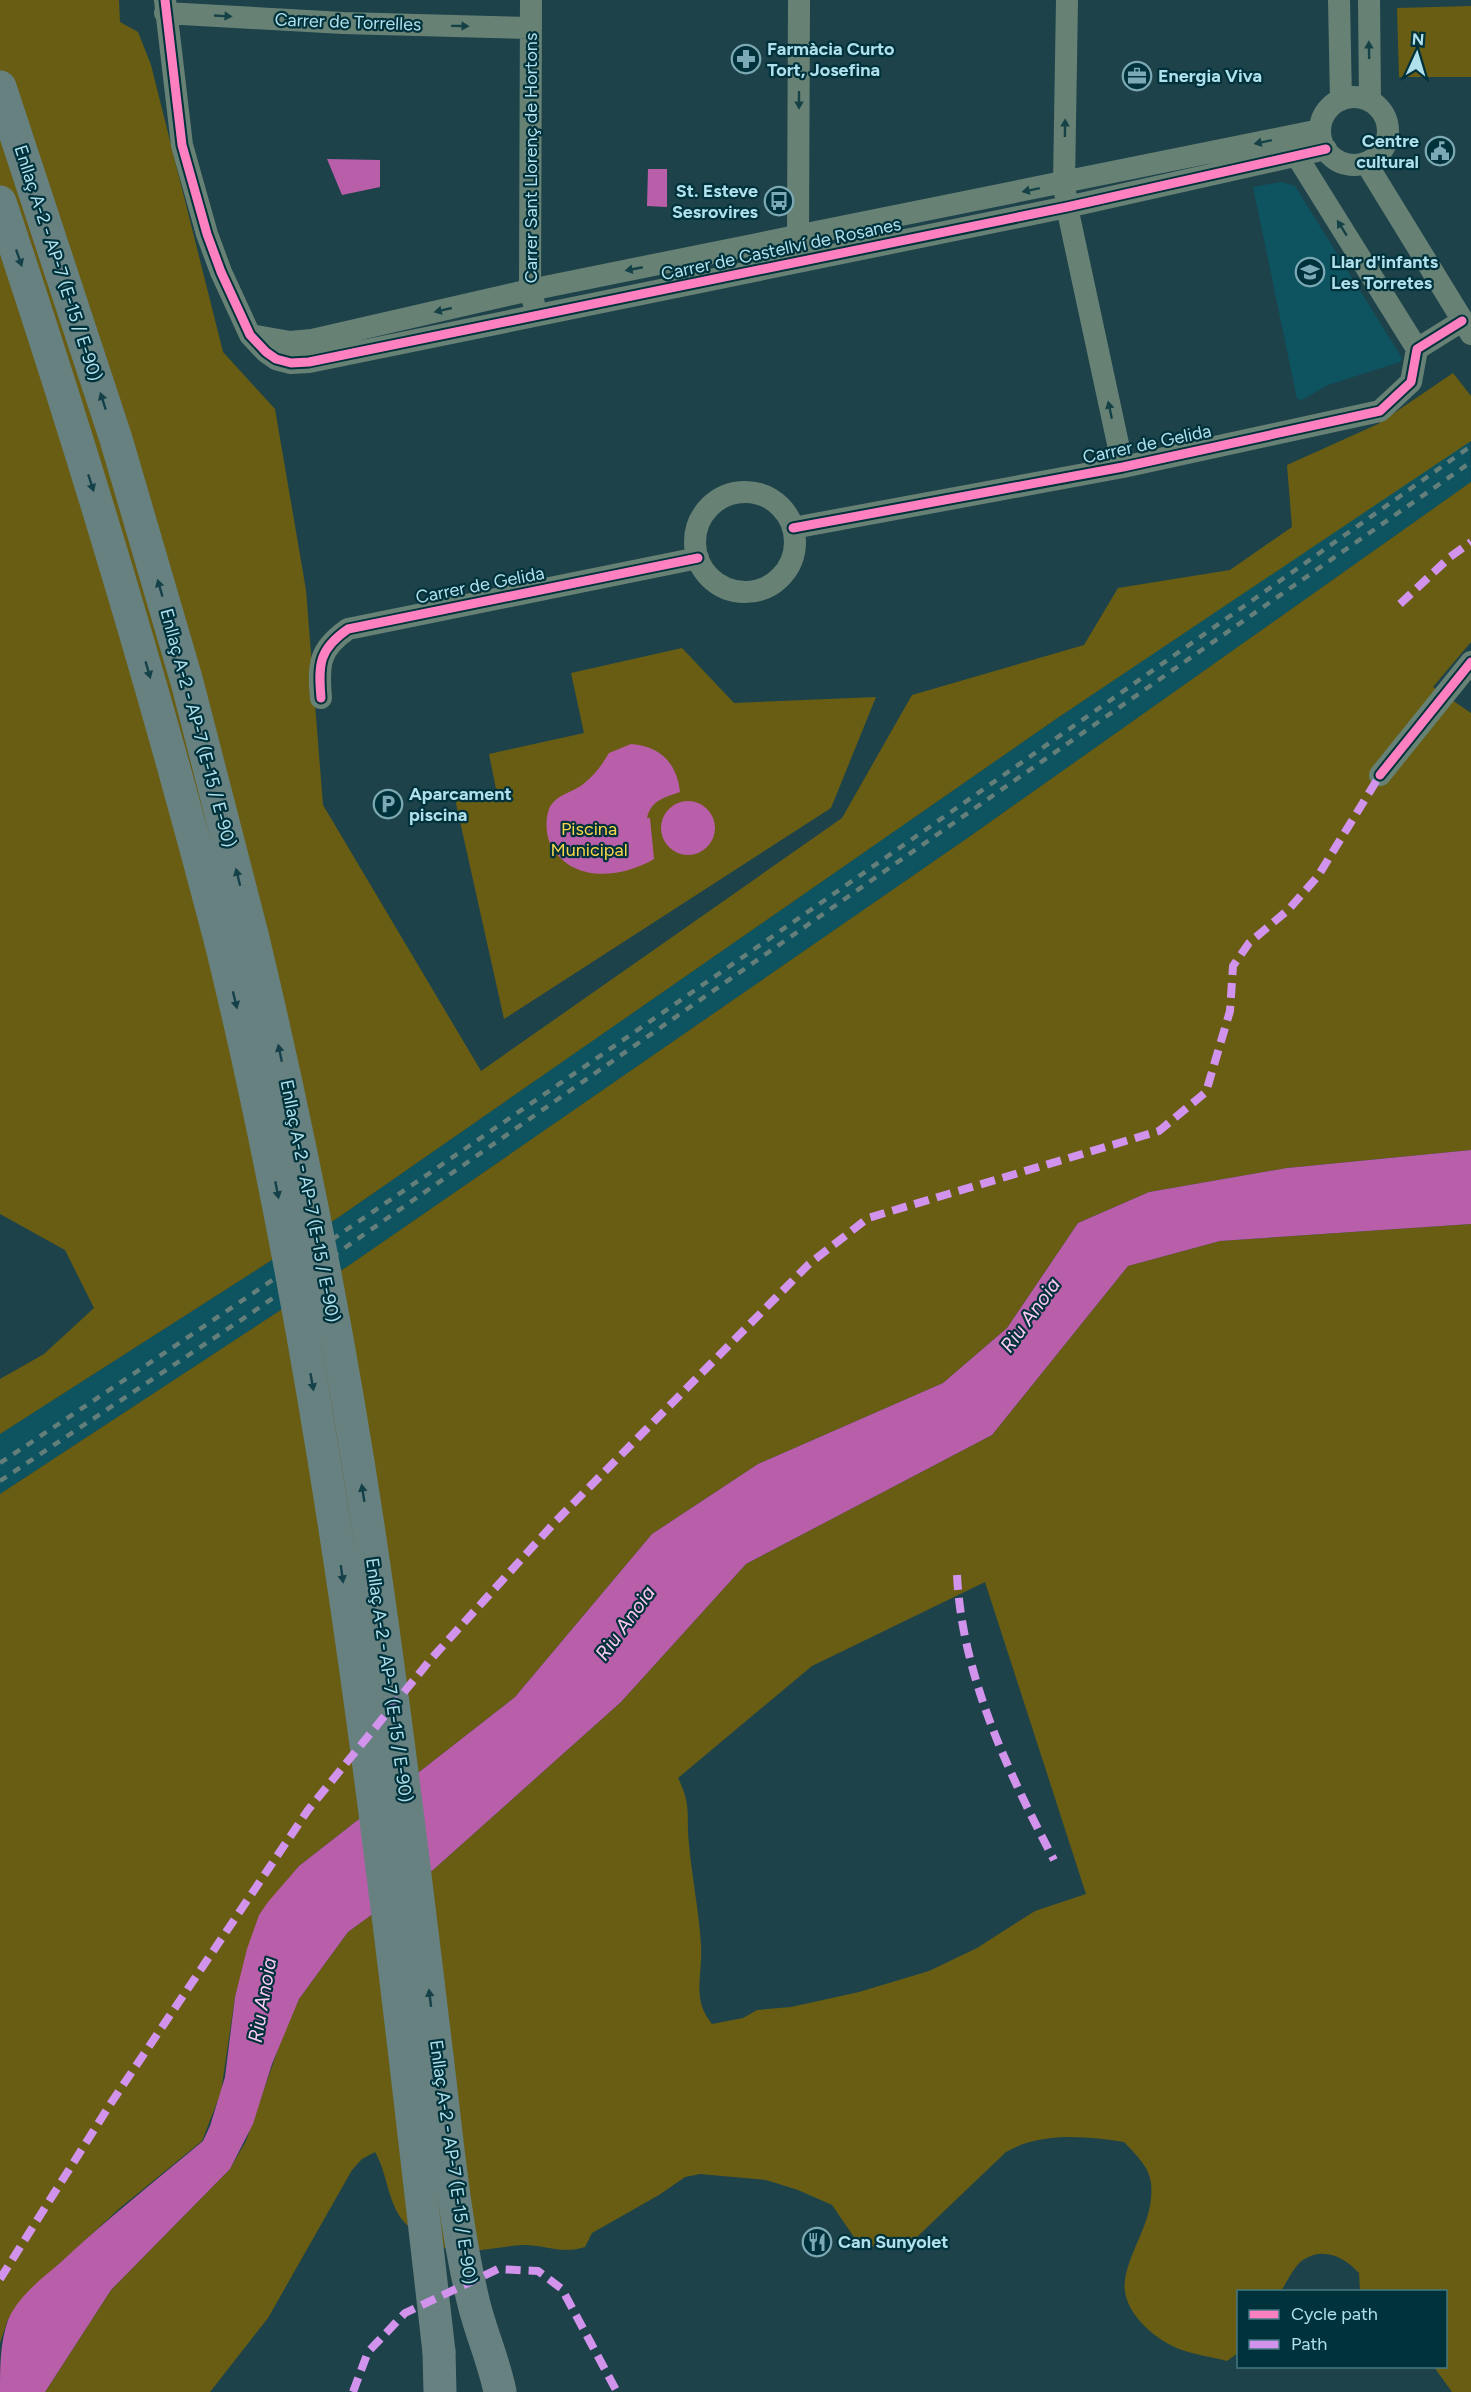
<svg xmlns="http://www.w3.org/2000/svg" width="1471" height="2392" viewBox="0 0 1471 2392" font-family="Figtree,sans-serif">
<rect width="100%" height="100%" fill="#1e424a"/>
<path fill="#0d5360" d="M 1281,182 L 1295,186 L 1402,358 L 1400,362 L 1328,385 L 1302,400 L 1297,399 L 1253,187 Z
M 1470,440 L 1471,482 L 969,837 L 351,1264 L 0,1494 L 0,1434 L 339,1217 L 1056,719 Z"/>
<path fill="#685d13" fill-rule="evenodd" d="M 0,0 L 119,0 L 120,22 L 138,32 L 151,65 L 223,352 L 275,409 L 306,590 L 323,805 L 481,1071 L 842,818 L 912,695 L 1084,645 L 1118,588 L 1230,570 L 1292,527 L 1287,465 L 1378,424 L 1453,373 L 1471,396 L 1471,441 L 1056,719 L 339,1217 L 0,1434 L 0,1379 L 44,1354 L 94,1308 L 65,1250 L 0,1214 Z
M 1471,6 L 1471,77 L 1399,77 L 1397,8 Z
M 1471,482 L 1471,642 L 1433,687 L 1471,713 L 1471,1150 L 1287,1168 L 1149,1192 L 1078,1223 L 1007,1328 L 943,1383 L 758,1464 L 652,1534 L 515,1697 L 299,1866 L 259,1915 L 235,1997 L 221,2092 L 202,2141 L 120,2208 L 27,2294 L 8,2319 L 0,2343 L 0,1494 L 351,1264 L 969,837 Z
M 682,648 L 734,703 L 876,697 L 831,808 L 504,1019 L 455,799 L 496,789 L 489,754 L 584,733 L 571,673 Z
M 1471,1224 L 1471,2392 L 1452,2392 L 1434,2367 L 1446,2366 L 1446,2292 L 1360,2291 L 1359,2273 C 1345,2258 1324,2246 1303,2260 C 1294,2266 1287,2282 1281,2291 L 1238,2292 L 1238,2353 L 1227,2361 C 1212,2357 1196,2355 1182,2350 C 1156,2341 1120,2311 1125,2280 C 1130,2247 1155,2220 1151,2183 C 1149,2166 1135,2154 1124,2142 C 1085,2136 1041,2132 1006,2152 L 918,2236 L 903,2247 L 887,2249 L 870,2246 L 856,2240 L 832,2205 L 798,2190 L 766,2180 L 700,2174 L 685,2177 L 659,2195 L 592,2233 L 585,2247 C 563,2254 548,2246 526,2245 C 503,2245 471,2255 448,2249 C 440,2247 410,2229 405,2223 C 387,2203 388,2174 375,2152 L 362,2159 L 352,2170 L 268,2318 L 210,2392 L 45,2392 L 111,2290 L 230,2169 L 246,2141 L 284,2032 L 299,1999 L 348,1932 L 433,1870 L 621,1702 L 746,1564 L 992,1435 L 1128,1266 L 1220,1241 ZM 985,1582 L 1086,1894 L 1035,1911 L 977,1948 L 929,1971 L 859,1992 L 791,2007 L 757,2010 L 743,2018 L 712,2024 C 691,1999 703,1975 701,1945 C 699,1911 692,1878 689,1844 C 686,1816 692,1806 678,1778 L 812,1666 Z"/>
<path fill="#b95faa" d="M 327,159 L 380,160 L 380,187 L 342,195 Z
M 648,169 L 667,169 L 667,207 L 647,206 Z
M 631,744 C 660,746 677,763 680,792 C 664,798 651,800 647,818 L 650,818 L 654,859 C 622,878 572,884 551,845 C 546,836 545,820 549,809 C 555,795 571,793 582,785 C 594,776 602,765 609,753 Z
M661 828a27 27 0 1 1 54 0a27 27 0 1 1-54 0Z
M 1471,1150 L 1471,1224 L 1220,1241 L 1128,1266 L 992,1435 L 746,1564 L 621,1702 L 433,1870 L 348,1932 L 299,1999 L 272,2064 L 253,2124 L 230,2169 L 111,2290 L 45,2392 L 0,2392 C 0,2367 0,2343 8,2320 C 18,2297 41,2279 60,2263 C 106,2220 154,2182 203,2141 L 210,2126 L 225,2077 L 235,1997 L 247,1949 L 259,1915 L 268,1902 L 299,1866 L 515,1697 L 652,1534 L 758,1464 L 943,1383 L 1007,1328 L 1078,1223 L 1149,1192 L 1287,1168 Z"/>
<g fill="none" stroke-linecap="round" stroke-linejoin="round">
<path stroke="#678275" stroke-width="22" d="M 165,0 L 182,145 L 207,234 L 221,272 L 250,335 L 266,352 L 276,359 L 291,363 L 309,362 L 1067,207 L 1326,149
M 531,0 L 530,290 L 534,304
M 799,0 L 798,237 L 801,250
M 1067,0 L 1064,183 L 1067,207 L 1123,467
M 1339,0 L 1341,100
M 1369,0 L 1370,101
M 165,13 L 343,23 L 531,28
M1320 131a34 34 0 1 1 68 0a34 34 0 1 1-68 0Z
M 1298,158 L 1417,349
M 1366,163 L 1471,334
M 250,335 L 290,342 L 312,340 L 530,290 L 1320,130
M695 542a50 50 0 1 1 100 0a50 50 0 1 1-100 0Z
M 793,528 L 1123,467 L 1380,411 L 1411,382 L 1417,349 L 1462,321
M 321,698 C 318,664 319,649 348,629 L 698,558
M 1380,775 L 1471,662"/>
<path stroke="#678080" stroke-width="33" d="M 0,87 L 116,439 L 187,682 L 252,934
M 0,202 C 82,447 156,693 221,943
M 437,2056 C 447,2138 454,2220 473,2300 C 480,2331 494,2361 500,2392
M 439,2352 L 440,2392"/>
<path stroke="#647e7a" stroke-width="4.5" stroke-dasharray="8 8" stroke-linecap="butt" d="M 0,1463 C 496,1133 984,790 1471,446
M 0,1481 L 250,1314 L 1471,462"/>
<path stroke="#678080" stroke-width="33" d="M 252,934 C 303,1147 345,1363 376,1580 C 399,1738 418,1897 437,2056
M 221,943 C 334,1406 385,1880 439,2352"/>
<path stroke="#d193ec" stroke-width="8" stroke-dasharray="15 8" stroke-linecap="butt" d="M 1400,604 L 1450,557 L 1471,542
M 957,1575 C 962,1675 1008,1772 1054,1860
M 0,2279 L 111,2103 L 308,1810 L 431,1659 L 556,1521 L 809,1264 L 868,1218 L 1159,1131 L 1206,1092 L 1230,1011 L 1233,966 L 1249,943 L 1288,910 L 1318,876 L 1380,775
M 353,2392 L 368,2352 L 405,2313 L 498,2269 L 538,2271 L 562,2289 L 617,2392"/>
<g stroke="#00323c" stroke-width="13">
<path id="cycleway" d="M 165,0 L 182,145 L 207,234 L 221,272 L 250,335 L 266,352 L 276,359 L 291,363 L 309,362 L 1067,207 L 1326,149
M 793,528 L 1123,467 L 1380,411 L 1411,382 L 1417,349 L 1462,321
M 321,698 C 318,664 319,649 348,629 L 698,558
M 1380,775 L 1471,662"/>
</g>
<use href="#cycleway" stroke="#ff80c0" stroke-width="9"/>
</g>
<defs><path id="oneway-solid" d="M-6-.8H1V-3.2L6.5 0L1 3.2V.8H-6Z" transform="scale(1.5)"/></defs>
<g fill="#154247">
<use href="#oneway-solid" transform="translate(223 16) rotate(3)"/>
<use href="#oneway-solid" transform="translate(460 26) rotate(1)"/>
<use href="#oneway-solid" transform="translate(1369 50) rotate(-91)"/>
<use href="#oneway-solid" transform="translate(799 100) rotate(90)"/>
<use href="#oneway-solid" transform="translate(1065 128) rotate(-89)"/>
<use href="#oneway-solid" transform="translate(1263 142) rotate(168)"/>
<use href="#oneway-solid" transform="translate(1031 190) rotate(168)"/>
<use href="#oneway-solid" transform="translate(1342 228) rotate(-122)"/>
<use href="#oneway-solid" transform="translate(634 269) rotate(169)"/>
<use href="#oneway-solid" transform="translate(443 310) rotate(167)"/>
<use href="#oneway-solid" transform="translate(1110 410) rotate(-102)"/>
</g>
<g fill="#15424a">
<use href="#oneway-solid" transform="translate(19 258) rotate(71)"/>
<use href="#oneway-solid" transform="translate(103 401) rotate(-108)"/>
<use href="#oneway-solid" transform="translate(91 483) rotate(72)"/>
<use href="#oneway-solid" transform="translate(160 588) rotate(-106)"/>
<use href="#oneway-solid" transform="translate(148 670) rotate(74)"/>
<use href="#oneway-solid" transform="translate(238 877) rotate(-104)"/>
<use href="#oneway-solid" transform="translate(235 1000) rotate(76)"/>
<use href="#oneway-solid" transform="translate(280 1053) rotate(-102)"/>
<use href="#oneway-solid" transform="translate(277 1190) rotate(79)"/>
<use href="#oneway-solid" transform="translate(312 1382) rotate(80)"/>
<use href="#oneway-solid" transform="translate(363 1493) rotate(-99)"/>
<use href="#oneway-solid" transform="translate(342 1574) rotate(82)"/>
<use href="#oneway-solid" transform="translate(430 1998) rotate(-97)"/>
</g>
<defs>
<g id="pharmacy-ring" transform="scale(1.5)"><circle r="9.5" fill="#00323c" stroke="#7ca9b3" stroke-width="1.5"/><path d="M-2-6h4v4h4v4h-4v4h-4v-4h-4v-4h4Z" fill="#7ca9b3"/></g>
<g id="office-ring" transform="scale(1.5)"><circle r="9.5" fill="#00323c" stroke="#7ca9b3" stroke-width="1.5"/><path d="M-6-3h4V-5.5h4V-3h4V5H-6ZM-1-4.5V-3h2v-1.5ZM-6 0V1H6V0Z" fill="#7ca9b3"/></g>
<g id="civic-ring" transform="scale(1.5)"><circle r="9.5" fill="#00323c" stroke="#7ca9b3" stroke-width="1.5"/><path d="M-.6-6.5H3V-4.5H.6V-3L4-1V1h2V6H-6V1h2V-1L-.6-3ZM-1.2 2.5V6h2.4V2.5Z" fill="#7ca9b3"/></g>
<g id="bus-ring" transform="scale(1.5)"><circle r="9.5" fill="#00323c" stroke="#7ca9b3" stroke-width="1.5"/><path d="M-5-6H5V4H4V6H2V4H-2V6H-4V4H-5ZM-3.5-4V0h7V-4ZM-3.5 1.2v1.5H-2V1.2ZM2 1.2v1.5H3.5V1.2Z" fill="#7ca9b3"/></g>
<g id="school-ring" transform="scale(1.5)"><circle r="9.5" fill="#00323c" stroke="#7ca9b3" stroke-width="1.5"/><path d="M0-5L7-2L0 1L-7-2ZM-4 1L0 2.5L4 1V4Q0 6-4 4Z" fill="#7ca9b3"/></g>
<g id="parking-ring" transform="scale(1.5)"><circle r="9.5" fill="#00323c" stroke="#7ca9b3" stroke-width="1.5"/><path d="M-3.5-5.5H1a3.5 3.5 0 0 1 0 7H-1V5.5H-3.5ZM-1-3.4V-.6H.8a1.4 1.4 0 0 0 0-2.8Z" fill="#7ca9b3"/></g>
<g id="restaurant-ring" transform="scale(1.5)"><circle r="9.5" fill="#00323c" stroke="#7ca9b3" stroke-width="1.5"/><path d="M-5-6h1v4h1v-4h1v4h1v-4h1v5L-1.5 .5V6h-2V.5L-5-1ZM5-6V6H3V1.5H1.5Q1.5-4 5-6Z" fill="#7ca9b3"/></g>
</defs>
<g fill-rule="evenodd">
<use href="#pharmacy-ring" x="746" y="59"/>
<use href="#office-ring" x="1137" y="76"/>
<use href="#civic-ring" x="1440" y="151"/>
<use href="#bus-ring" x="779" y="201"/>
<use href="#school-ring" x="1310" y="272"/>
<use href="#parking-ring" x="388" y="804"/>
<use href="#restaurant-ring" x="817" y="2242"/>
</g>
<g text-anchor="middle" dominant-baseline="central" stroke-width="4.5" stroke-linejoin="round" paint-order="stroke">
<g font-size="18" fill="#afe0ec" stroke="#00323c">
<text transform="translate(348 22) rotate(2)">Carrer de Torrelles</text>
<text transform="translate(531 158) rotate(-90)">Carrer Sant Llorenç de Hortons</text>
<text transform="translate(781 249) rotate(-12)">Carrer de Castellví de Rosanes</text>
<text transform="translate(58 263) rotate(72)">Enllaç A-2 - AP-7 (E-15 / E-90)</text>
<text transform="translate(1147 444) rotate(-12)">Carrer de Gelida</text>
<text transform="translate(480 585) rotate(-11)">Carrer de Gelida</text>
<text transform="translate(198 728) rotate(75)">Enllaç A-2 - AP-7 (E-15 / E-90)</text>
<text transform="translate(310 1201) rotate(79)">Enllaç A-2 - AP-7 (E-15 / E-90)</text>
<text transform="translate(389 1680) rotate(82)">Enllaç A-2 - AP-7 (E-15 / E-90)</text>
<text transform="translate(453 2162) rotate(82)">Enllaç A-2 - AP-7 (E-15 / E-90)</text>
</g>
<g font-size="18" font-weight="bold" fill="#afe0ec" stroke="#00323c" text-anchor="start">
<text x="767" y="49">Farmàcia Curto<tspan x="767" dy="21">Tort, Josefina</tspan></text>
<text x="1158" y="76">Energia Viva</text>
<text x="1419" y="141" text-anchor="end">Centre<tspan x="1419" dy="21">cultural</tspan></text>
<text x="758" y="191" text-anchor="end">St. Esteve<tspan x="758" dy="21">Sesrovires</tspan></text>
<text x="1331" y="262">Llar d'infants<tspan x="1331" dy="21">Les Torretes</tspan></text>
<text x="409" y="794">Aparcament<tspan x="409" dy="21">piscina</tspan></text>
<text x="838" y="2242">Can Sunyolet</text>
</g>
<g font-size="18" fill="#f9d74e" stroke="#00323c">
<text x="589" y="829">Piscina<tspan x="589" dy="21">Municipal</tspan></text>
</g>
<g font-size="20" font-style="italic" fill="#fecaf1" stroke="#00323c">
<text transform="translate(1030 1315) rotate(-54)">Riu Anoia</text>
<text transform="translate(625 1623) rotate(-54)">Riu Anoia</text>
<text transform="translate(262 2000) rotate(-80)">Riu Anoia</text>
</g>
</g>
<rect x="1237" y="2290" width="210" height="78" fill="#00323c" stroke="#467882" stroke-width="1.5"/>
<rect x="1249" y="2310" width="30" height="9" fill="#ff80c0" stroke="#467882" stroke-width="1.5"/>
<text x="1291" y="2320" font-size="18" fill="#afe0ec">Cycle path</text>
<rect x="1249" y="2340" width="30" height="9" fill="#d193ec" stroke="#467882" stroke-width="1.5"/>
<text x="1291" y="2350" font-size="18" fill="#afe0ec">Path</text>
<g transform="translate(1417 54) rotate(4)" stroke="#00323c" stroke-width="4.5" paint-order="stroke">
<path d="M0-4.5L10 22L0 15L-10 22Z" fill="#afe0ec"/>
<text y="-9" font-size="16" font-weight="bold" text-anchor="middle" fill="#afe0ec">N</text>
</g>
</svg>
